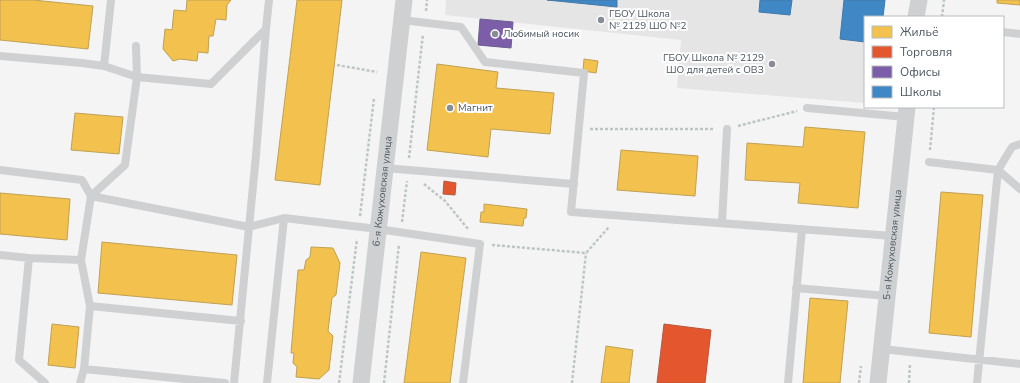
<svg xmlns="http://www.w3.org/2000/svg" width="1020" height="383" viewBox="0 0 1020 383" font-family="'Nunito Sans',sans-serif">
<rect width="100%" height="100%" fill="#f4f4f4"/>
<path fill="#e6e5e6" d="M 446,0 L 885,0 L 883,17 L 865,17 L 865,103 L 677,88 L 681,40 L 445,15 Z"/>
<path fill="#f2c14e" stroke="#c0a154" d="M 0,0 L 33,0 L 93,6 L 88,49 L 0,40 Z
M 187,0 L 231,0 L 227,5 L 226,20 L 216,19 L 213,36 L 209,36 L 208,53 L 198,52 L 197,61 L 180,59 L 173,61 L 163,49 L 165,29 L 172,30 L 174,10 L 186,11 Z
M 297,0 L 342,0 L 320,185 L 275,180 Z
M 997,0 L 1020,0 L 1020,5 L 997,3 Z
M 584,59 L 598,61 L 596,73 L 583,71 Z
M 437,64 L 498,72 L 496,88 L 554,93 L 550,134 L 491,129 L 488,157 L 427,150 Z
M 75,113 L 123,117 L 119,154 L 71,150 Z
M 805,127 L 865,132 L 858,208 L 798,203 L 800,183 L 745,180 L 747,143 L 803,147 Z
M 621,150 L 698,156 L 695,196 L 617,190 Z
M 941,192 L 983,195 L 971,337 L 929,333 Z
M 0,193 L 70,199 L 67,240 L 0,234 Z
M 484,204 L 527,209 L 526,218 L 524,218 L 523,226 L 480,222 L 481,212 L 484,212 Z
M 102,242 L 237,255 L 232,305 L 98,293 Z
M 311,247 L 333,248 L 340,263 L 336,295 L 332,298 L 328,331 L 333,336 L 329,370 L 319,379 L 296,377 L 297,367 L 293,363 L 294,353 L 291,353 L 298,270 L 304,270 L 306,260 L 310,257 Z
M 421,252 L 466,258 L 450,383 L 404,383 Z
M 810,298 L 848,301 L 840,383 L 803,383 Z
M 52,324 L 79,327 L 75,368 L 48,365 Z
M 606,346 L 633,350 L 629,383 L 601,383 Z"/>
<path fill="#e4572e" stroke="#b6573d" d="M 444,181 L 456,183 L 455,195 L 443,194 Z
M 664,324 L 711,330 L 705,383 L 657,383 Z"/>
<path fill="#7b5ea7" stroke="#6c5c92" d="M 480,19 L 513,22 L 511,48 L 478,45 Z"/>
<path fill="#3f88c5" stroke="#4279a7" d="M 547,0 L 617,0 L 617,7 Z
M 760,0 L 792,0 L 790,15 L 759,12 Z
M 844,0 L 885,0 L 883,17 L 865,17 L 865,42 L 840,39 Z"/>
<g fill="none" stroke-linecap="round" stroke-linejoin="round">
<path stroke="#bcc7c4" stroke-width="2.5" stroke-dasharray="3 2" stroke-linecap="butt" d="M 426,11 L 427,0
M 942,17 L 944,0
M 337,65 L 377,72
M 738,126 L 797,111
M 590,129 L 715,129
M 930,150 L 934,107
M 409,158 L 423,34
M 424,184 L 445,201 L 468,229
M 360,216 L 374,98
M 402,222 L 407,181
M 492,245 L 586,253 L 609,227
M 339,383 L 357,239
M 384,383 L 399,244
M 572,383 L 586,253
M 859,383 L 861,366
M 909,383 L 910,364"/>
<path stroke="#ced0d2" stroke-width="8" d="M 402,20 L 461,27 L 485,62 L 584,73 L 571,212 L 893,236
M 1003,32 L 1020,34
M 0,56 L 82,63 L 104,66 L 137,77 L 211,84 L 266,29 L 269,0
M 104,66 L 111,0
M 807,108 L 906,117
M 1020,144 L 1012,147 L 998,170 L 1020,189
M 929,162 L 998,170 L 977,383
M 385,168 L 574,184
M 0,170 L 82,180 L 91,196 L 249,227 L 284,218 L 378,229 L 480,244 L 463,383
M 722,223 L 727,129
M 0,255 L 29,258
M 81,260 L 90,306 L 84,369
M 796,288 L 887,296
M 90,306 L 241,321
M 882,349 L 1020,364
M 45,383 L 19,360 L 29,258 L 81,260 L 91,196 L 125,165 L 137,77 L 136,46
M 80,383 L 84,369 L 225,383
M 234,383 L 256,155 L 266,29
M 267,383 L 284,218
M 788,383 L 802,229"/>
<g stroke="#ced0d2" stroke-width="17">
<path d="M 916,17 L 919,0"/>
<path id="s1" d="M 361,383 L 404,0"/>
<path id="s2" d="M 878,383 L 907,107"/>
</g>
</g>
<g fill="#868d94" stroke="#fff" stroke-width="1.5">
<circle cx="601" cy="20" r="4"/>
<circle cx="495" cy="34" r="4"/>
<circle cx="772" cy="64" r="4"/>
<circle cx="450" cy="108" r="4"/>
</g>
<g text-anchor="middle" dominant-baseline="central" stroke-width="4" stroke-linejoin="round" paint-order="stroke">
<g font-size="10" fill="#4a5661" stroke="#fff" text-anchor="start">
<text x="609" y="14">ГБОУ Школа<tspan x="609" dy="12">№ 2129 ШО №2</tspan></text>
<text x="503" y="34">Любимый носик</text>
<text x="764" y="58" text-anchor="end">ГБОУ Школа № 2129<tspan x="764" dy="12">ШО для детей с ОВЗ</tspan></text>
<text x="458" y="108">Магнит</text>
</g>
<g font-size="10" fill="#4a5661" stroke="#fff">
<text stroke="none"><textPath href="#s1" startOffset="193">6-я Кожуховская улица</textPath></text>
<text stroke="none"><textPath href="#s2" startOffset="139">5-я Кожуховская улица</textPath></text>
</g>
</g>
<rect x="864" y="16" width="140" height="92" fill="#ffffff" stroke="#b7bbc0"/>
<rect x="872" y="26" width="20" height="12" fill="#f2c14e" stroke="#b7bbc0"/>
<text x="900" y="36" font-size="12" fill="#4a5661">Жильё</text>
<rect x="872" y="46" width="20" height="12" fill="#e4572e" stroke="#b7bbc0"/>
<text x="900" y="56" font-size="12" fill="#4a5661">Торговля</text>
<rect x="872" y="66" width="20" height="12" fill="#7b5ea7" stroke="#b7bbc0"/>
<text x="900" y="76" font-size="12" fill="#4a5661">Офисы</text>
<rect x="872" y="86" width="20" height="12" fill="#3f88c5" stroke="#b7bbc0"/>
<text x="900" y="96" font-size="12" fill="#4a5661">Школы</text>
</svg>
